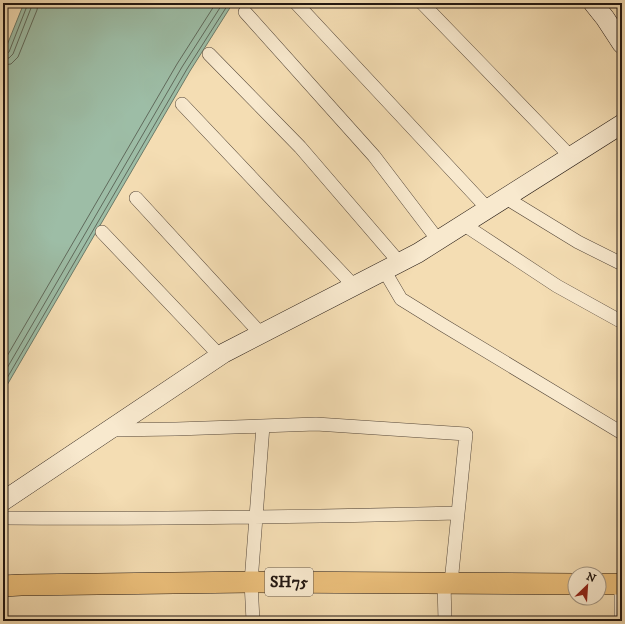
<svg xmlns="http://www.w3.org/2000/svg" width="625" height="624" viewBox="0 0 625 624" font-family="'IM FELL DW Pica',serif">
<rect width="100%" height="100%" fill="#f4ddb3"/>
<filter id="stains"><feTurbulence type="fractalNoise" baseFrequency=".005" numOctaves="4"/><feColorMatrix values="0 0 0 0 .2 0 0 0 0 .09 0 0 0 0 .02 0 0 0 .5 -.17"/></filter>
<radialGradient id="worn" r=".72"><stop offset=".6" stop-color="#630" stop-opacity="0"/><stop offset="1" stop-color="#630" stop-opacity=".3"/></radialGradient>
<path fill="#9dbda6" stroke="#6c7b6a" d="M 24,3 L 233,3 L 190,71 L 3,392 L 3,55 Z"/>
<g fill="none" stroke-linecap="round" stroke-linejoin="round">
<path stroke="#606a5c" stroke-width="1" d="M 3,54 L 6,54 L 9,52 L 27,6 L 27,3
M 3,59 L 9,58 L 13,54 L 31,8 L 32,3
M 3,65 L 11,64 L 18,57 L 37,10 L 38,3
M 3,363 L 177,64 L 216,3
M 3,375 L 182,67 L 223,3
M 3,385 L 187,69 L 229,3"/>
<g stroke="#56483a" stroke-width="14">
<path id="street" d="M 296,3 L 488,209
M 422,3 L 571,157
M 245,12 L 374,156 L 438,240
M 209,54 L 300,147 L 399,262
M 182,104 L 354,286
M 136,198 L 261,334
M 506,198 L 578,242 L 622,264
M 463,224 L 557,286 L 622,322
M 102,232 L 220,356
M 384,270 L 401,299 L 443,325 L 622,433
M 110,430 L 176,429 L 316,424 L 466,434 L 451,583
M 3,518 C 155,519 306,517 458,513
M 444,583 L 445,621
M 253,621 L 251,582 L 263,426
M 621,621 L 621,584"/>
</g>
<g stroke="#221711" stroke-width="20">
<path id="secondary" d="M 593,3 L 605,18 L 622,44
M 3,501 L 224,353 L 418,253 L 622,124"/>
</g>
<g stroke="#221711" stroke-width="22">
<path id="primary" d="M 599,584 L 622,584
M 3,586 L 21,585 L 251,582 L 575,584"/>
</g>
<use href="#street" stroke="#f8e9ce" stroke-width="13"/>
<use href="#secondary" stroke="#f8e9ce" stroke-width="19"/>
<use href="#primary" stroke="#eabe7a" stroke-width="21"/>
</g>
<g text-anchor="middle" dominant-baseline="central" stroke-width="4" stroke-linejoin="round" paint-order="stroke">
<rect fill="#f8e9ce" stroke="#62564a" stroke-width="1" x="265" y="568" width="48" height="28" rx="3"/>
<g font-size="16" font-weight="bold" fill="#221711">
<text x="289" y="582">SH75</text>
</g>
</g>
<rect width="625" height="624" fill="none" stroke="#f4ddb3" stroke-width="16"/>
<rect x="4" y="4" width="617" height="616" fill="none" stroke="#221711" stroke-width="2"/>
<rect x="8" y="8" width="609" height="608" fill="none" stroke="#221711"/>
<g transform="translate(587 586) rotate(25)"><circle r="19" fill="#f8e9ce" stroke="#a29582"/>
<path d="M0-3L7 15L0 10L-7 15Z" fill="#8f2418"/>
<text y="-6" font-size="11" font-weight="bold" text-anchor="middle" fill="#221711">N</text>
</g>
<rect width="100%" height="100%" filter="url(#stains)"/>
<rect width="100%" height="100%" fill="url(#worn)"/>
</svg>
